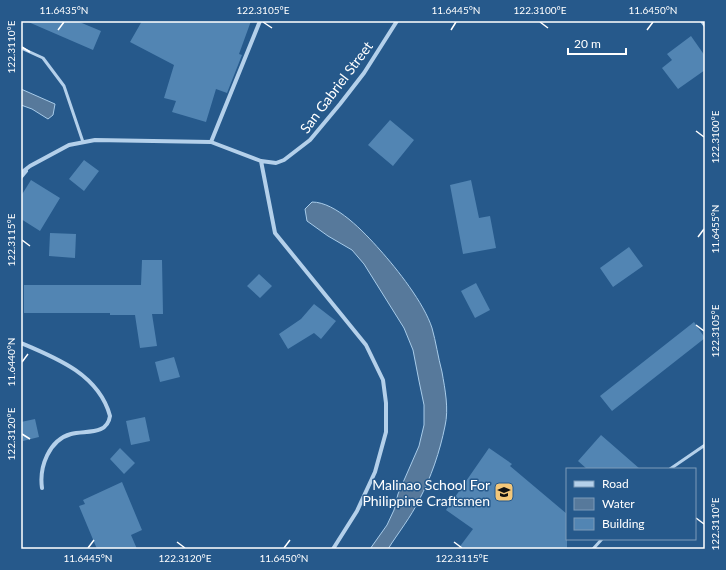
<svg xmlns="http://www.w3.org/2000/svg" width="726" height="570" viewBox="0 0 726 570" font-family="Lato,sans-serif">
<rect width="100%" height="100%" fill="#26598b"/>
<path fill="#57799b" stroke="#a8ccea" d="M 21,89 L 55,104 L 53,115 L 48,119 L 32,109 L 21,105 Z
M 312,202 C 336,202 364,232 380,250 C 397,269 424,303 432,328 C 436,342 438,357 442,372 C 445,389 449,409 445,426 C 440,451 431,478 419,500 C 411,517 398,533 388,549 L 370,549 L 387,525 L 394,510 L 398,494 L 419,446 L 424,425 L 424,405 L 419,381 L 413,350 L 404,328 L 364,264 L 352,250 L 328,236 L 307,221 L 305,209 Z"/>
<path fill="#5285b3" d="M 26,21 L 77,21 L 101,31 L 93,50 Z
M 142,21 L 251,21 L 239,54 L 242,55 L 227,93 L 216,89 L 206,122 L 172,112 L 176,101 L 164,98 L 174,65 L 130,42 Z
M 691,36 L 705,56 L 705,70 L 678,89 L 662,68 L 672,60 L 667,54 Z
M 390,120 L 414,140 L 393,166 L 368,145 Z
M 84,160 L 99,171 L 84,191 L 69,179 Z
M 31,180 L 60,198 L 40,231 L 21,219 L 21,196 Z
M 471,180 L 479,218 L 490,216 L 496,248 L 463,254 L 450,185 Z
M 50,233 L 76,234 L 75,258 L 49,256 Z
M 629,247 L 643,266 L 613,287 L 600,268 Z
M 142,260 L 162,260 L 163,314 L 152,314 L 157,346 L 140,348 L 135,315 L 110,315 L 110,313 L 24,313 L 24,285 L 141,285 Z
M 259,274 L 272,286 L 260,298 L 247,286 Z
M 476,283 L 490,310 L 475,318 L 461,291 Z
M 314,304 L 336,321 L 321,339 L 314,333 L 288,349 L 279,334 L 301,319 Z
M 694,322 L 705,338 L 612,411 L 600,396 Z
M 174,357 L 180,377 L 160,382 L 155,362 Z
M 145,417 L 150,441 L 131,445 L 126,421 Z
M 35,419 L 39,437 L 23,441 L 21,422 Z
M 601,435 L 640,469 L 587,469 L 578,461 Z
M 120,448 L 135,463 L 124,474 L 110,459 Z
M 489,448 L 512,464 L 510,466 L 567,514 L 567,549 L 458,549 L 473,529 L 446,510 Z
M 122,482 L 142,530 L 131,535 L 137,549 L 97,549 L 79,506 L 85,504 L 83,500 Z"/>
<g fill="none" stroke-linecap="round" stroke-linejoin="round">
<path stroke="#b4d0ea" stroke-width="3" d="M 21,48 L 43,58 L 64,86 L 83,142
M 670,469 L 705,445
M 593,549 L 602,539"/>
<path stroke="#b4d0ea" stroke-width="4" d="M 702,21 L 705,25
M 211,142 L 260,21
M 261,161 L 275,233 L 366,345 L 383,380 L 386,403 L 386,432 L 375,472 L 357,511 L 333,549
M 21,173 L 30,166 L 69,145 L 95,140 L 211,142 L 261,161 L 276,163 L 284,160 L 310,140 L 340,104 L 364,73 L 397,21
M 21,177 L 26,171
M 21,343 C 57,358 99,375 110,416 C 107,436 85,430 71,434 C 49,440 39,467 42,488"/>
</g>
<path fill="none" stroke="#fff" stroke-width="1.5" d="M 263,22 L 272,28M 540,22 L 548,28M 58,30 L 64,22M 451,30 L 456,22M 647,30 L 653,22M 22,47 L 30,52M 696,131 L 704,137M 698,237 L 704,229M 22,240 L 30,246M 696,325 L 704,331M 22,362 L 28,354M 22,434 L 30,439M 696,518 L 704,524M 177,542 L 185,548M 454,542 L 462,548M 88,548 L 94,540M 284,548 L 290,540"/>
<defs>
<g id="school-square" transform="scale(1)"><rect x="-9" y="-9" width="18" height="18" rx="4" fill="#f3c779" stroke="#26598b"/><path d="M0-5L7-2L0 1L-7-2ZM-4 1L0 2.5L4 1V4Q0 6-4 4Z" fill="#111"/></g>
</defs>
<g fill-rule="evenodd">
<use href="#school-square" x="504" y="492"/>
</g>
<g text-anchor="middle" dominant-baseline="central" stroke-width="3" stroke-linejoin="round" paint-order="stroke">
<g font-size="14" fill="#fff" stroke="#26598b">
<text transform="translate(336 87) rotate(-53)">San Gabriel Street</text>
</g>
<g font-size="14" fill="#fff" stroke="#26598b" text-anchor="end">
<text x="490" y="484">Malinao School For<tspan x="490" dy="16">Philippine Craftsmen</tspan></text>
</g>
</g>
<rect width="726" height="570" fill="none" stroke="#26598b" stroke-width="44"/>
<rect x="566" y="468" width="130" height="72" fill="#26598b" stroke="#7d9bb9"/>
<rect x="574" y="481" width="20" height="6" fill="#b4d0ea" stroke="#7d9bb9"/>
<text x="602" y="488" font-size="12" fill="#ffffff">Road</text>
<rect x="574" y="498" width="20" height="12" fill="#57799b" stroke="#7d9bb9"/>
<text x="602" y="508" font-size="12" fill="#ffffff">Water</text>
<rect x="574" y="518" width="20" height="12" fill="#5285b3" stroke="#7d9bb9"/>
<text x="602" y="528" font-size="12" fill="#ffffff">Building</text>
<path d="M568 48v6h58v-6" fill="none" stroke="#ffffff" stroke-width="2"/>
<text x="574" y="48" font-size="12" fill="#ffffff" stroke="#26598b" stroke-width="3" paint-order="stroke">20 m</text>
<rect x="22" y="22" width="682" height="526" fill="none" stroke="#fff" stroke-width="1.5"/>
<g font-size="10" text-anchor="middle" fill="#fff">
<text x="64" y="14">11.6435°N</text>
<text x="263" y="14">122.3105°E</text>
<text x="456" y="14">11.6445°N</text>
<text x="540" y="14">122.3100°E</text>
<text x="653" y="14">11.6450°N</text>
<text transform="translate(11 47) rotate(-90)" y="4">122.3110°E</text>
<text transform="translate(715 137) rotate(-90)" y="4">122.3100°E</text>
<text transform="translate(715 229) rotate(-90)" y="4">11.6455°N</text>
<text transform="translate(11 240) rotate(-90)" y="4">122.3115°E</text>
<text transform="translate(715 331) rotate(-90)" y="4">122.3105°E</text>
<text transform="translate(11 362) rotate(-90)" y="4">11.6440°N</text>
<text transform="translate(11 434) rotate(-90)" y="4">122.3120°E</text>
<text transform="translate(715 524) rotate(-90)" y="4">122.3110°E</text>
<text x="88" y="562">11.6445°N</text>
<text x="185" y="562">122.3120°E</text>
<text x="284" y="562">11.6450°N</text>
<text x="462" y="562">122.3115°E</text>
</g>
</svg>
